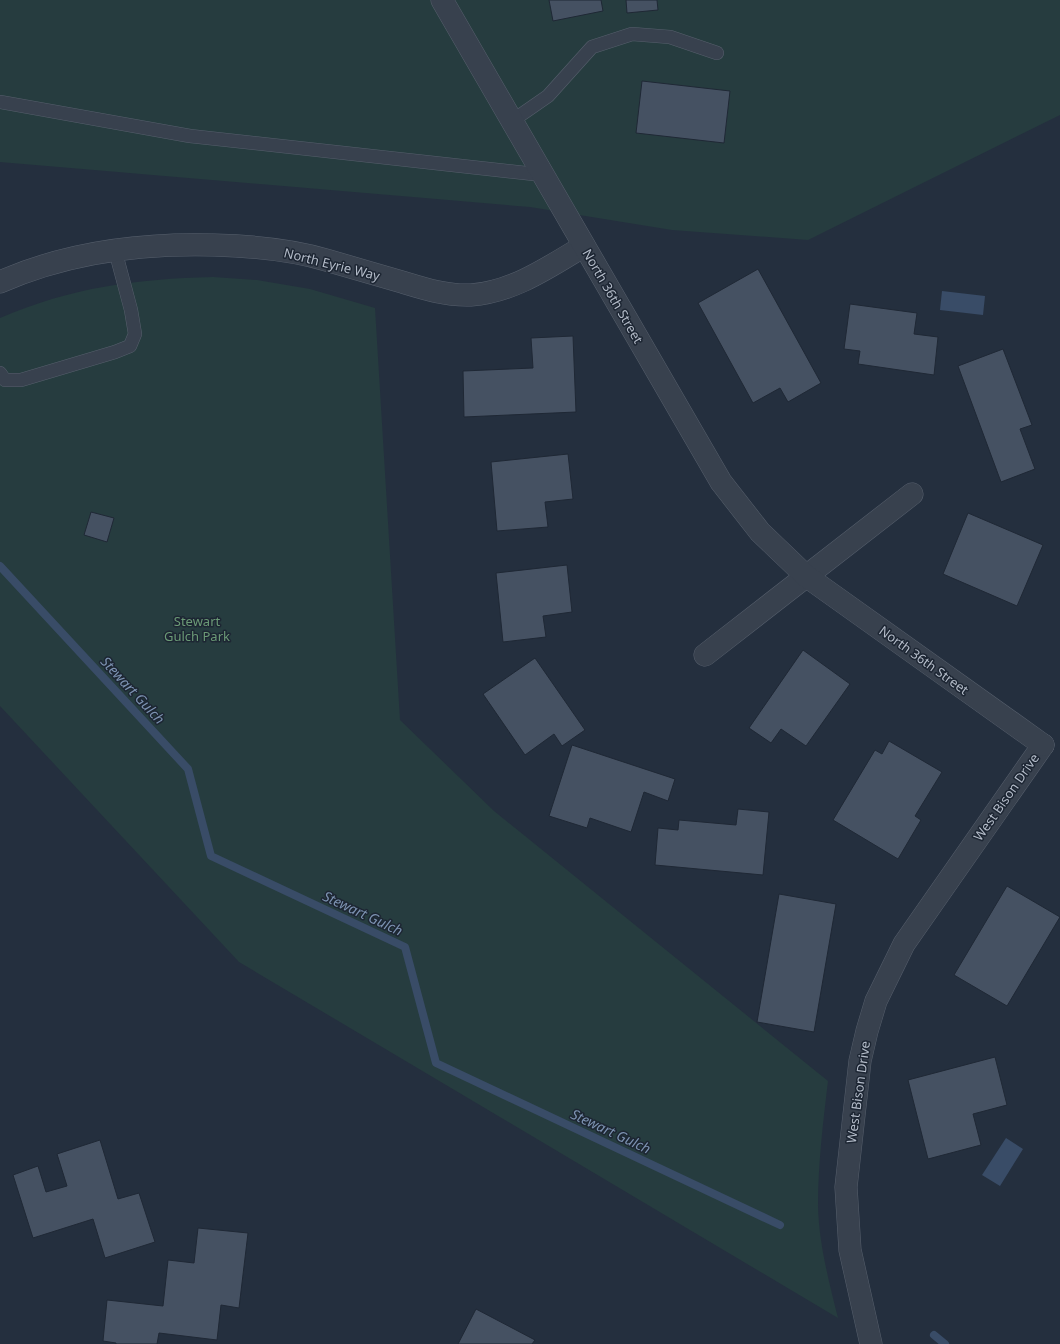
<svg xmlns="http://www.w3.org/2000/svg" width="1060" height="1344" viewBox="0 0 1060 1344" font-family="'Noto Sans',sans-serif">
<rect width="100%" height="100%" fill="#242f3e"/>
<path fill="#263c3f" d="M 0,0 L 1060,0 L 1060,115 L 808,240 L 672,230 L 530,207 L 0,162 Z
M 213,277 L 257,280 L 310,289 L 375,308 L 400,720 L 494,811 L 828,1081 C 823,1123 818,1164 818,1206 C 819,1244 829,1282 838,1318 L 239,962 L 0,706 L 0,318 C 72,287 136,279 213,277 Z"/>
<path fill="#394c67" d="M 942,291 L 985,296 L 983,315 L 940,310 Z
M 1006,1138 L 1023,1149 L 1000,1186 L 982,1175 Z"/>
<g fill="none" stroke-linecap="round" stroke-linejoin="round">
<path stroke="#394c67" stroke-width="8" d="M 0,566 L 188,769 L 211,856 L 405,947 L 436,1063 L 780,1225
M 934,1335 L 945,1344"/>
</g>
<path fill="#455162" stroke="#1f2835" d="M 549,0 L 601,0 L 603,11 L 553,21 Z
M 626,0 L 657,0 L 658,10 L 627,13 Z
M 642,81 L 730,91 L 724,143 L 636,133 Z
M 758,269 L 821,383 L 788,402 L 780,388 L 753,403 L 698,303 Z
M 850,304 L 917,313 L 914,334 L 938,337 L 934,375 L 858,364 L 860,351 L 844,349 Z
M 573,336 L 576,412 L 464,417 L 463,371 L 533,368 L 531,338 Z
M 1003,349 L 1032,425 L 1020,429 L 1035,469 L 1001,482 L 958,366 Z
M 568,454 L 573,499 L 545,502 L 548,527 L 497,531 L 491,462 Z
M 91,512 L 114,518 L 107,542 L 84,535 Z
M 968,513 L 1043,545 L 1017,606 L 943,574 Z
M 567,565 L 572,612 L 543,616 L 546,637 L 503,642 L 496,573 Z
M 803,650 L 850,684 L 806,746 L 781,729 L 771,743 L 749,728 Z
M 535,658 L 585,730 L 562,746 L 554,734 L 525,755 L 483,694 Z
M 889,741 L 942,772 L 915,816 L 921,820 L 898,859 L 833,820 L 875,750 L 882,754 Z
M 572,745 L 675,779 L 668,801 L 644,792 L 631,832 L 590,818 L 587,828 L 549,816 Z
M 738,809 L 769,812 L 763,875 L 655,865 L 658,828 L 678,830 L 679,820 L 736,825 Z
M 1007,886 L 1060,917 L 1007,1006 L 954,975 Z
M 779,894 L 836,904 L 814,1032 L 757,1022 Z
M 995,1057 L 1007,1105 L 973,1114 L 981,1145 L 928,1159 L 908,1080 Z
M 100,1140 L 118,1199 L 139,1193 L 155,1242 L 105,1258 L 93,1219 L 33,1238 L 13,1175 L 38,1166 L 46,1192 L 67,1186 L 57,1154 Z
M 198,1228 L 248,1233 L 239,1308 L 221,1305 L 217,1340 L 159,1333 L 157,1344 L 116,1344 L 116,1343 L 103,1341 L 107,1300 L 163,1306 L 168,1260 L 194,1263 Z
M 476,1309 L 535,1340 L 532,1344 L 458,1344 Z"/>
<g fill="none" stroke-linecap="round" stroke-linejoin="round">
<g stroke="#565f6c" stroke-width="14">
<path id="service" d="M 0,102 L 190,136 L 543,175
M 512,121 L 548,96 L 592,47 L 632,34 L 670,37 L 717,53
M 0,373 L 5,380 L 21,380 L 115,352 L 130,346 L 135,334 L 131,310 L 115,250"/>
</g>
<g stroke="#565f6c" stroke-width="23">
<path id="minor" d="M 0,282 C 68,252 141,243 214,245 C 252,246 290,249 326,260 C 351,267 377,275 402,282 C 425,289 447,296 471,295 C 513,292 549,267 584,246
M 705,655 L 912,494
M 871,1344 L 850,1250 L 846,1187 L 860,1061 L 867,1031 L 876,1001 L 904,944 L 1043,745"/>
</g>
<g stroke="#565f6c" stroke-width="23">
<path id="tertiary" d="M 442,0 L 721,482 L 760,532 L 806,576 L 1043,745"/>
</g>
<use href="#service" stroke="#38414e" stroke-width="13"/>
<use href="#minor" stroke="#38414e" stroke-width="22"/>
<use href="#tertiary" stroke="#38414e" stroke-width="22"/>
</g>
<g text-anchor="middle" dominant-baseline="central" stroke-width="3" stroke-linejoin="round" paint-order="stroke">
<g font-size="13" fill="#b4bcc9" stroke="#1d2633">
<text transform="translate(332 264) rotate(14)">North Eyrie Way</text>
<text transform="translate(613 296) rotate(60)">North 36th Street</text>
<text transform="translate(924 660) rotate(36)">North 36th Street</text>
<text transform="translate(1006 797) rotate(-55)">West Bison Drive</text>
<text transform="translate(858 1092) rotate(-82)">West Bison Drive</text>
</g>
<g font-size="13" fill="#6b9a76" stroke="#1d2633">
<text x="197" y="621">Stewart<tspan x="197" dy="15">Gulch Park</tspan></text>
</g>
<g font-size="14" font-style="italic" fill="#7c92b1" stroke="#1d2633">
<text transform="translate(133 690) rotate(47)">Stewart Gulch</text>
<text transform="translate(363 913) rotate(25)">Stewart Gulch</text>
<text transform="translate(611 1131) rotate(25)">Stewart Gulch</text>
</g>
</g>
</svg>
